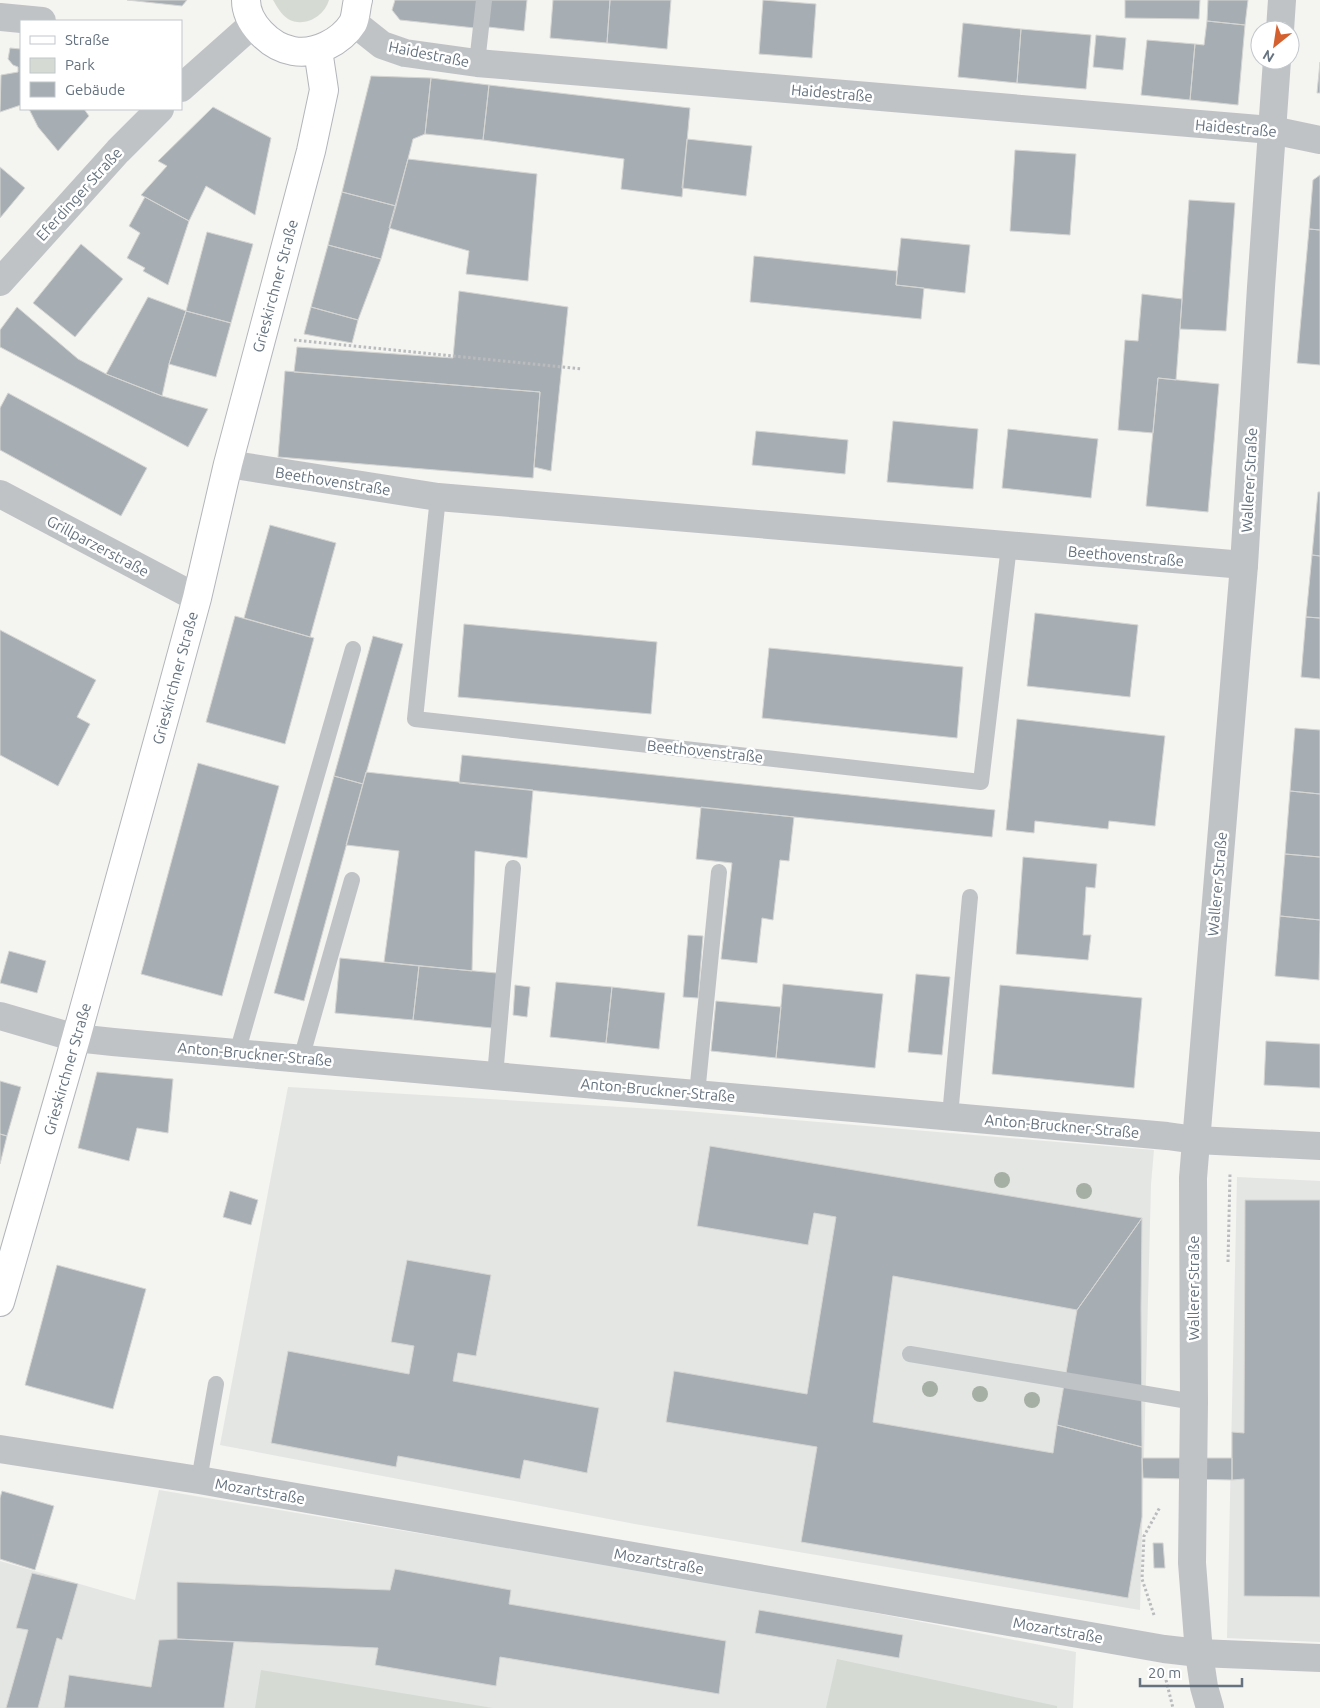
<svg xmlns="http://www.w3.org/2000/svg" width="1320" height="1708" viewBox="0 0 1320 1708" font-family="Ubuntu,sans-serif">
<rect width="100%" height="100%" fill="#f4f4f1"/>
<path fill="#e4e6e4" d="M 288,1087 L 687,1111 L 1154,1150 L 1151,1184 L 1140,1610 L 635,1524 L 220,1445 Z
M 1237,1177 L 1320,1181 L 1320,1642 L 1227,1638 Z
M 159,1490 L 746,1588 L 1076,1652 L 1073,1708 L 0,1708 L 0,1561 L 135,1600 Z"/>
<path fill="#d5dbd2" d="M 273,0 L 329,0 C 324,17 304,28 288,19 C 281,14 277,7 273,0 Z
M 837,1659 L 1057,1706 L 1057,1708 L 826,1708 Z
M 261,1670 L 493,1708 L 255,1708 Z"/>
<path fill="#a7aeb3" stroke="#d5d5d3" d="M 127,0 L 187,0 L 182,6 Z
M 395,0 L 478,0 L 475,28 L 400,20 L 392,10 Z
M 490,0 L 527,0 L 524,31 L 488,27 Z
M 553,0 L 610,0 L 607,43 L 550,38 Z
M 610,0 L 671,0 L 667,49 L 607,43 Z
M 763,0 L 816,4 L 812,58 L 759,54 Z
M 1125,0 L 1200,0 L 1199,19 L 1125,18 Z
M 1208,0 L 1248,0 L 1245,25 L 1207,21 Z
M 1207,21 L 1245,25 L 1238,105 L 1190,100 L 1195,44 L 1204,45 Z
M 963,23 L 1021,29 L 1017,83 L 958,77 Z
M 1021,29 L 1091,35 L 1086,89 L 1017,83 Z
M 1096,35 L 1126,38 L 1123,70 L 1093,67 Z
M 1147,40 L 1195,44 L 1190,100 L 1141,95 Z
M 10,48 L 21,49 L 21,105 L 0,112 L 1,75 L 18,72 L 18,67 L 13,65 L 8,59 Z
M 1320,62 L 1320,93 L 1317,93 Z
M 371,76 L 431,78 L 425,134 L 413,139 L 396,206 L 342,192 Z
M 431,78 L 489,85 L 483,140 L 425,134 Z
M 489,85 L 690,108 L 682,197 L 621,189 L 624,159 L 483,140 Z
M 213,107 L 271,138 L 255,215 L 206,186 L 189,221 L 141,195 L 167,166 L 158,161 Z
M 29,109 L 84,109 L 89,116 L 58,151 L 38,127 Z
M 687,139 L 752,146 L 746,196 L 682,188 Z
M 1015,150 L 1076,154 L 1070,235 L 1010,231 Z
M 408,159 L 537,174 L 528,281 L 466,274 L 469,251 L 389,228 Z
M 0,167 L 25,188 L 0,218 Z
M 1320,175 L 1320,230 L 1309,229 L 1313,180 Z
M 342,192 L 396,206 L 381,259 L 328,245 Z
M 145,197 L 189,221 L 168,285 L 143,271 L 145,268 L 127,258 L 140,233 L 129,226 Z
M 1189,200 L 1235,203 L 1226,331 L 1180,329 Z
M 1309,229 L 1320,230 L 1320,365 L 1297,363 Z
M 207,232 L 253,244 L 231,323 L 186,311 Z
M 901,238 L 970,245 L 965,293 L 896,285 Z
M 81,244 L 123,279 L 75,337 L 33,303 Z
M 328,245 L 381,259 L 358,320 L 311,307 Z
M 754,256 L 897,271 L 896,285 L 924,288 L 921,319 L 750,302 Z
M 459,291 L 568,307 L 551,471 L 534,467 L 540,392 L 294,372 L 297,347 L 453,358 Z
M 1142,294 L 1182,299 L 1176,380 L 1158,378 L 1153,433 L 1118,430 L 1125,340 L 1138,341 Z
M 148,297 L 186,311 L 169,364 L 162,396 L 106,374 Z
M 17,307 L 78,359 L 106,374 L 162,396 L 208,409 L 188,447 L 0,347 L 0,330 Z
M 311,307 L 358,320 L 352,343 L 304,334 Z
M 186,311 L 231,323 L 216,377 L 169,364 Z
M 285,371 L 540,392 L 533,478 L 278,457 Z
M 1158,378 L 1219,384 L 1208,512 L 1146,506 Z
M 8,393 L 147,468 L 121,516 L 0,450 L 0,408 Z
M 893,421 L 978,429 L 973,489 L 887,482 Z
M 1008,429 L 1098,439 L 1091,498 L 1002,488 Z
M 756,431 L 848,440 L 845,474 L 752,465 Z
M 1318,492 L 1320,492 L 1320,556 L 1312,555 Z
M 270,525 L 336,543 L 310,637 L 244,618 Z
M 1312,555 L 1320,556 L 1320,618 L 1306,617 Z
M 1035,613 L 1138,625 L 1130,697 L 1027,686 Z
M 235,616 L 314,638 L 285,744 L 206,722 Z
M 1306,617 L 1320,618 L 1320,679 L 1301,677 Z
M 464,624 L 657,642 L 651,714 L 458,697 Z
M 0,630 L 96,680 L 77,717 L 90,724 L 58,786 L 0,755 Z
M 373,636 L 403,644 L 363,784 L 334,776 Z
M 769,648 L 963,667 L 957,738 L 762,718 Z
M 1017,719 L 1165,736 L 1155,826 L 1109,821 L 1108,829 L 1035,821 L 1034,833 L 1006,830 Z
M 1295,728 L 1320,730 L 1320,794 L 1290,791 Z
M 462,755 L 995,810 L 992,837 L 459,783 Z
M 198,763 L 279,786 L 222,996 L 141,974 Z
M 366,772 L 533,790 L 527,858 L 475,851 L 472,971 L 384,962 L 399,851 L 346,845 Z
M 334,776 L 363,784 L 304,1001 L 274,993 Z
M 1290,791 L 1320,794 L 1320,857 L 1285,854 Z
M 701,807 L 794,817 L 789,861 L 780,860 L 773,920 L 762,918 L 757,963 L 721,959 L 732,863 L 696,859 Z
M 1285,854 L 1320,857 L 1320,920 L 1280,916 Z
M 1023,857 L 1097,864 L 1095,888 L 1086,887 L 1083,935 L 1091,935 L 1088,960 L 1016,954 Z
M 1280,916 L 1320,920 L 1319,980 L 1275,976 Z
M 688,935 L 703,936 L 698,998 L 683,997 Z
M 9,951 L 46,961 L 37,993 L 0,983 Z
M 340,958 L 419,966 L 413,1020 L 335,1013 Z
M 419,966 L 497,973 L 492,1028 L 413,1020 Z
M 916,974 L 950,977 L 942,1055 L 908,1052 Z
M 556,982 L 612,987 L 606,1043 L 550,1037 Z
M 783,984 L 883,994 L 875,1068 L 776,1058 Z
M 515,985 L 530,987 L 527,1017 L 513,1015 Z
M 1000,985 L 1142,998 L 1134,1088 L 992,1074 Z
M 612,987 L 665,993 L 659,1049 L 606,1043 Z
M 716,1001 L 781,1007 L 776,1058 L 711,1051 Z
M 1266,1041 L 1320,1044 L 1320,1088 L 1264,1085 Z
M 97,1072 L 173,1079 L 168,1133 L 137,1128 L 129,1161 L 78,1148 Z
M 0,1081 L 21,1087 L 7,1136 L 0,1134 Z
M 0,1134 L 7,1136 L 0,1164 Z
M 710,1146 L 1142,1218 L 1077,1310 L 893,1276 L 873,1422 L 1053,1453 L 1057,1425 L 1142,1447 L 1142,1517 L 1128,1598 L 801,1542 L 817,1447 L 666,1422 L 674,1371 L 807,1394 L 836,1217 L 814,1213 L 808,1245 L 697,1226 Z
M 230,1191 L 258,1200 L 251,1225 L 223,1217 Z
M 1245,1200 L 1320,1200 L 1320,1597 L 1244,1596 L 1244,1479 L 1232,1480 L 1232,1432 L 1244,1433 Z
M 1142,1218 L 1141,1308 L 1142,1447 L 1057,1425 L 1077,1310 Z
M 407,1260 L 491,1275 L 476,1356 L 458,1353 L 453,1381 L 599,1408 L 587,1473 L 524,1460 L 520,1479 L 398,1456 L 396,1467 L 271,1443 L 288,1351 L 409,1374 L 414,1346 L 391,1342 Z
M 57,1265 L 146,1289 L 113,1409 L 25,1385 Z
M 1142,1458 L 1232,1458 L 1232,1480 L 1143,1478 Z
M 2,1491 L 54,1506 L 35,1570 L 0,1559 L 0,1498 Z
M 1153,1543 L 1163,1543 L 1165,1568 L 1154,1568 Z
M 395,1569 L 511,1590 L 509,1604 L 726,1641 L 719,1694 L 500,1657 L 496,1686 L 375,1665 L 378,1648 L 177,1639 L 177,1582 L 390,1590 Z
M 32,1573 L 78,1584 L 62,1640 L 57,1638 L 38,1708 L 6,1708 L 28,1630 L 16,1628 Z
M 759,1610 L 903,1635 L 899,1658 L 755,1633 Z
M 177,1639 L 234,1642 L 224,1708 L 64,1708 L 69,1675 L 151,1687 L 159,1640 Z"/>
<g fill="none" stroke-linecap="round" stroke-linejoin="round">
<g stroke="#b2b6ba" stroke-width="30">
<path id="secondary" d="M 246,0 C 246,23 270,47 293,51 C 315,55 341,42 353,23 C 356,17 356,7 358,0
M 0,1302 L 76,1038 L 166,712 L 197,598 L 228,464 L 311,151 L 324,90 L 318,50"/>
</g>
<path stroke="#b9bbbd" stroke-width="3" stroke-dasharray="2.5 2.5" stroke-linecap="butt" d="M 294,340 L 582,369
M 1228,1262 L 1230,1174
M 1154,1615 L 1142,1579 L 1144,1536 L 1160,1507
M 1166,1680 L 1173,1708"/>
<path stroke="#bfc3c6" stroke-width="16" d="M 477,63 L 484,0
M 438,497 L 415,719 L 981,782 L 1009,546
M 237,1053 L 353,649
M 301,1059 L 352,880
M 495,1076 L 513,868
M 697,1094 L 719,872
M 950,1116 L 970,897
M 910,1354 L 1194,1402
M 199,1480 L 216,1384"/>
<path stroke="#bfc3c6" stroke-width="28" d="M 0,17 L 42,21
M 353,22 L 382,45 L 405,53 L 477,63 L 1272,130 L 1320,140
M 181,88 L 253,24
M 0,282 L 118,151 L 160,109
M 228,464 L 438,497 L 1244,565
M 0,494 L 197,598
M 0,1016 L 76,1038 L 113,1042 L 1167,1136 L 1196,1140 L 1320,1146
M 0,1449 L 199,1480 L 1164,1649 L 1199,1653 L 1320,1658"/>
<path stroke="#bfc3c6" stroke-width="28" d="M 1280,30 L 1282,0
M 1210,1708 L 1204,1687 L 1199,1653 L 1192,1563 L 1194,1402 L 1193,1178 L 1244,565 L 1261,287 L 1277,60"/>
<use href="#secondary" stroke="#fff" stroke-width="28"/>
</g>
<g fill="#a6afa3">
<circle cx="1002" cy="1180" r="8"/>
<circle cx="1084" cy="1191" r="8"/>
<circle cx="930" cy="1389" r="8"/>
<circle cx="980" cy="1394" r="8"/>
<circle cx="1032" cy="1400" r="8"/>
</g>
<g text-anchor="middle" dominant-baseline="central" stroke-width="5" stroke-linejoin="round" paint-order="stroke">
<g font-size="15" fill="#65727f" stroke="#fff">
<text transform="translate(429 54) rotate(11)">Haidestraße</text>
<text transform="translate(832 93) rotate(5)">Haidestraße</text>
<text transform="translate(1236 128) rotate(5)">Haidestraße</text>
<text transform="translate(79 194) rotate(-48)">Eferdinger Straße</text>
<text transform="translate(275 286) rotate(-75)">Grieskirchner Straße</text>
<text transform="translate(1249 480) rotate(-87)">Wallerer Straße</text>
<text transform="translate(333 481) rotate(9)">Beethovenstraße</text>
<text transform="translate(98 546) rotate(28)">Grillparzerstraße</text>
<text transform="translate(1126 556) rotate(5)">Beethovenstraße</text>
<text transform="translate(175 678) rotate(-75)">Grieskirchner Straße</text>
<text transform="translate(705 751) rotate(6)">Beethovenstraße</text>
<text transform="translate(1217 884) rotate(-85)">Wallerer Straße</text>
<text transform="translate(255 1054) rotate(5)">Anton-Bruckner-Straße</text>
<text transform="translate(67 1069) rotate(-74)">Grieskirchner Straße</text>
<text transform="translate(658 1090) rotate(5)">Anton-Bruckner-Straße</text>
<text transform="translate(1062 1126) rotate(5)">Anton-Bruckner-Straße</text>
<text transform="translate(1193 1288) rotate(-90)">Wallerer Straße</text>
<text transform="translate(260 1491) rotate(10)">Mozartstraße</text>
<text transform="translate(659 1561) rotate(10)">Mozartstraße</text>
<text transform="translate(1058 1630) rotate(10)">Mozartstraße</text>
</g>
</g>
<rect x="20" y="20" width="162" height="90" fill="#ffffff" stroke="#c1c7cc"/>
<rect x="30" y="36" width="25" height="8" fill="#ffffff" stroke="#c1c7cc"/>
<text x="65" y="45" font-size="15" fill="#65727f">Straße</text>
<rect x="30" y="58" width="25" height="15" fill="#d5dbd2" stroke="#c1c7cc"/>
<text x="65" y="70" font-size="15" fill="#65727f">Park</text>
<rect x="30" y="82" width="25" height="15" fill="#a7aeb3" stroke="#c1c7cc"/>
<text x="65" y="95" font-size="15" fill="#65727f">Gebäude</text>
<g transform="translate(1275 45) rotate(210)"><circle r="24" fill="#ffffff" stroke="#c1c7cc"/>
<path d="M0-4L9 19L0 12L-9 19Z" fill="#d5602f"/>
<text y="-8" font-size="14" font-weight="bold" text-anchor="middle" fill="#65727f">N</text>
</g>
<path d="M1140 1678v8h102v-8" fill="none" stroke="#65727f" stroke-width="2.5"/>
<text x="1148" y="1678" font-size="15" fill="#65727f" stroke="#ffffff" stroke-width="4" paint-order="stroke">20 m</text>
</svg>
